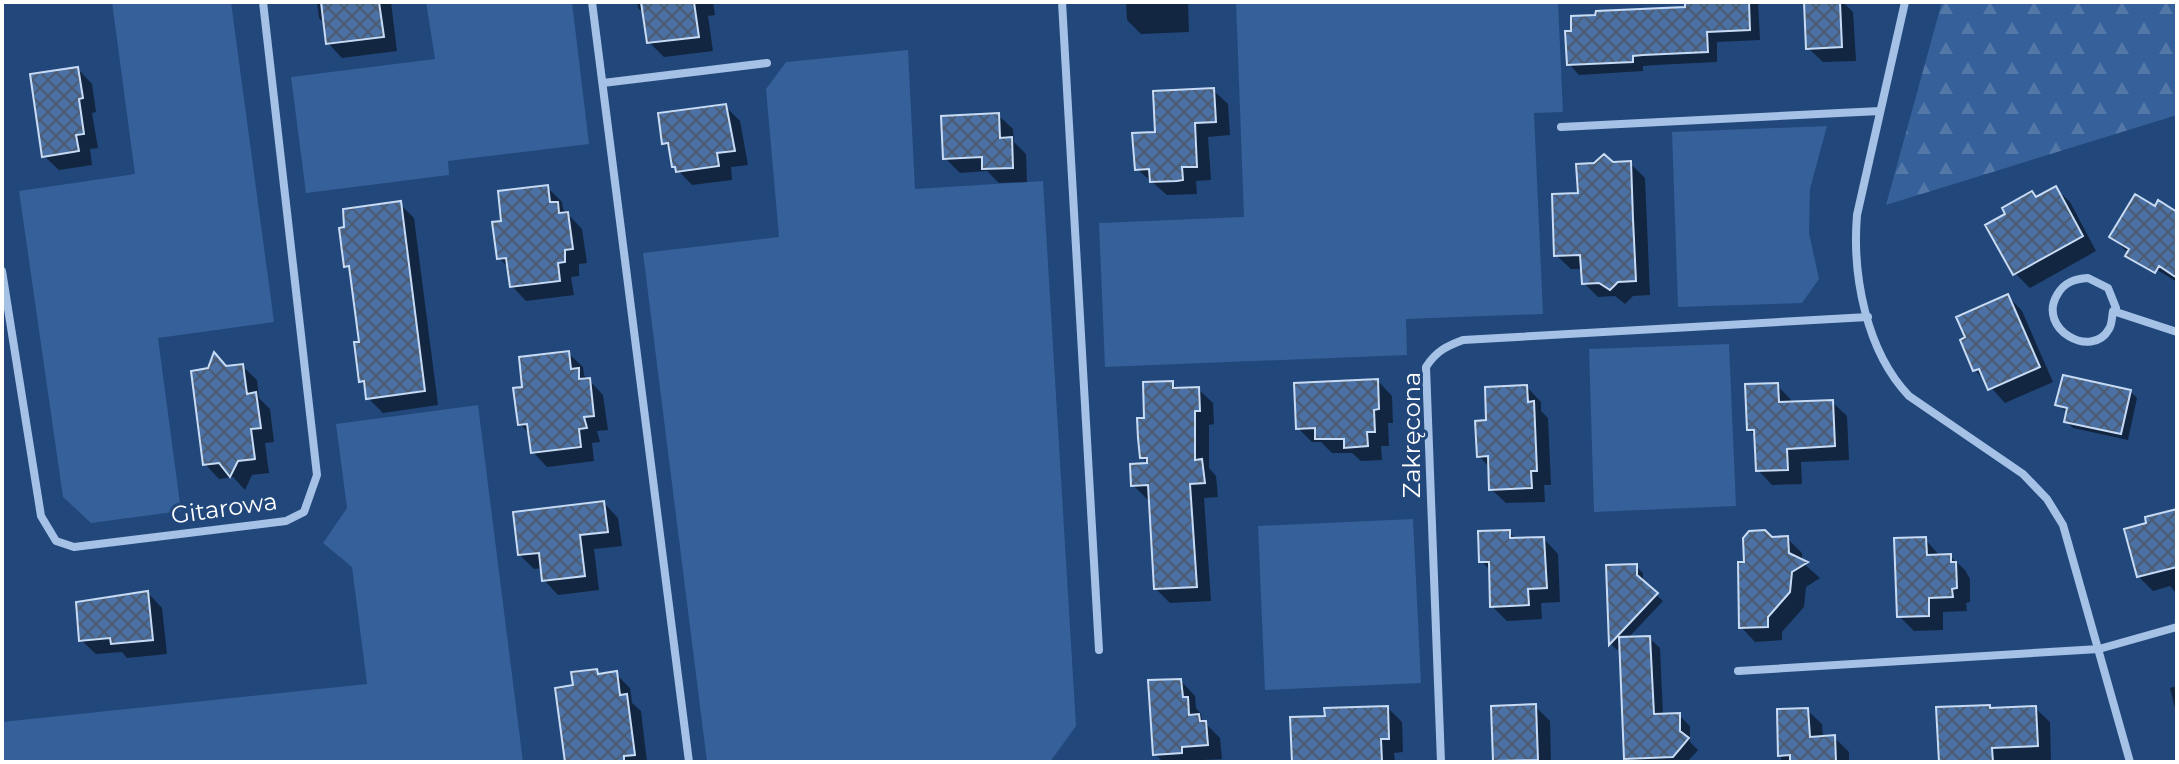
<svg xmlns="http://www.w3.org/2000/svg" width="2179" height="764" viewBox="0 0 2179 764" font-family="Montserrat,sans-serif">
<defs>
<pattern id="forest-firs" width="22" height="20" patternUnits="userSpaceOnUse" patternTransform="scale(2)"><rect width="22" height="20" fill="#356099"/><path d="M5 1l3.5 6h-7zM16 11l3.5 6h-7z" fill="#5378a8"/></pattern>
<pattern id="building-cross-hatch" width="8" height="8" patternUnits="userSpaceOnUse" patternTransform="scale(2)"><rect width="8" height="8" fill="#4b71a4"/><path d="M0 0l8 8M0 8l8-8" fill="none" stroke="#4c5b6f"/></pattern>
</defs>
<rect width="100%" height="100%" fill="#22477b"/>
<path fill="#356099" d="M 112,2 L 231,2 L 274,322 L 158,338 L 181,511 L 91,523 L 63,497 L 19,191 L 135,174 Z
M 426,2 L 572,2 L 589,144 L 448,161 L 449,175 L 306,193 L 291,77 L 435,59 Z
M 1236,2 L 1558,2 L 1563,112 L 1534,113 L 1543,314 L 1406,319 L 1407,355 L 1105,367 L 1099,223 L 1244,217 Z
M 908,50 L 915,189 L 1043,181 L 1076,726 L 1050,762 L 707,762 L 643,253 L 779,237 L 766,89 L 786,62 Z
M 1827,126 L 1810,189 L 1809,233 L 1819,279 L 1802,303 L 1678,307 L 1672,132 Z
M 1729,344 L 1736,506 L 1594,512 L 1589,349 Z
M 478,405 L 523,762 L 2,762 L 2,722 L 367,684 L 352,567 L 323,543 L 347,508 L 336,424 Z
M 1413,519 L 1421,683 L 1265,690 L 1258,526 Z"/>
<path fill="url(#forest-firs)" d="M 1942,2 L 2177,2 L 2177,115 L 1886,205 Z"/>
<path fill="#0007" d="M 317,2 L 391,2 L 397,51 L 342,58 L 328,43 L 325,24 L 319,18 Z
M 637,2 L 713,2 L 715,15 L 708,16 L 713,51 L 664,57 L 649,42 L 645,15 L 638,8 Z
M 1126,2 L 1188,2 L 1189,32 L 1141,34 L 1127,20 Z
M 1687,2 L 1758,2 L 1760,40 L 1717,42 L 1717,62 L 1655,65 L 1643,66 L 1643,71 L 1579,75 L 1569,64 L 1688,9 Z
M 1806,2 L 1843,2 L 1853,12 L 1856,61 L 1823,62 L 1808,48 Z
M 78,69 L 92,84 L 96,112 L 92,113 L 98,148 L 90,149 L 92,165 L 59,170 L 44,156 Z
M 1213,90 L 1228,104 L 1230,135 L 1208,137 L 1211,180 L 1196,181 L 1197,194 L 1167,195 L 1137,169 L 1157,134 Z
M 725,106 L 740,121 L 748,165 L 731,167 L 732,180 L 692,185 L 674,166 L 671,151 L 664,143 Z
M 998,115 L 1013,129 L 1014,142 L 1026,154 L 1027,182 L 999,183 L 987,171 L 960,173 L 945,158 Z
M 1630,163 L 1645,178 L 1650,295 L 1633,296 L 1625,304 L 1615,296 L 1598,297 L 1584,283 L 1583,269 L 1571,269 L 1556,255 L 1580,194 L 1612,164 Z
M 547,187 L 562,202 L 563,209 L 582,229 L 587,263 L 579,264 L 579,276 L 571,277 L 574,295 L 526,301 L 512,286 L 510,269 L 499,258 L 504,222 Z
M 2055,188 L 2070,202 L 2096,251 L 2030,288 L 2015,273 L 2037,198 Z
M 400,204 L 414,218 L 438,405 L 383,413 L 368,398 L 367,387 L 361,381 L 361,343 L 352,272 L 346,266 Z
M 2156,209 L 2177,214 L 2177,282 L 2126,251 L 2112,237 Z
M 2008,296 L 2022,311 L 2053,382 L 2005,403 L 1975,370 Z
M 568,353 L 583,367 L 584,375 L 603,395 L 608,430 L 597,431 L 600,442 L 592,443 L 594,461 L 547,467 L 533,452 L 531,435 L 520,424 L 525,388 Z
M 242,366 L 257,380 L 259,398 L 270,409 L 274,442 L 265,443 L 269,473 L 252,475 L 245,490 L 233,477 L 219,479 L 205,464 L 209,370 Z
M 1378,381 L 1392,396 L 1393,423 L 1388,423 L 1389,446 L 1381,446 L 1382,460 L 1361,461 L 1352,453 L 1332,453 L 1321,442 L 1312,442 L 1298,428 Z
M 1172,383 L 1179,390 L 1198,389 L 1213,403 L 1214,424 L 1209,425 L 1209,468 L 1216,476 L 1218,497 L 1204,498 L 1211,601 L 1170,603 L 1155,588 L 1151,500 L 1148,500 L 1133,485 L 1149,465 L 1142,457 L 1146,420 Z
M 1777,385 L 1791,400 L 1792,404 L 1832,402 L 1847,416 L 1849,460 L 1801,462 L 1802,484 L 1772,485 L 1758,470 L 1756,436 L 1749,430 Z
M 1527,387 L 1541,402 L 1541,411 L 1548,418 L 1551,485 L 1544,485 L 1545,502 L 1506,503 L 1491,489 L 1490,468 L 1479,456 L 1488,422 Z
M 2130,391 L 2137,398 L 2128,440 L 2073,428 L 2066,421 L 2068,413 L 2058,405 Z
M 604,503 L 618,518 L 622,546 L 594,549 L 599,590 L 558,595 L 544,580 L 542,568 L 534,569 L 520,555 Z
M 2177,511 L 2177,594 L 2170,586 L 2153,591 L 2138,576 L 2149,525 Z
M 1509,532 L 1517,540 L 1544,539 L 1558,554 L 1560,602 L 1541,603 L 1542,619 L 1507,621 L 1492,606 L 1491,571 L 1481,561 Z
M 1787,538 L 1802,553 L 1802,562 L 1820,578 L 1806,587 L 1804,607 L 1782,632 L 1782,640 L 1755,642 L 1741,627 L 1746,564 L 1771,539 Z
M 1925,539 L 1940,556 L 1950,556 L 1965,570 L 1970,579 L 1970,602 L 1966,603 L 1967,611 L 1943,612 L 1943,630 L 1914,631 L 1899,616 Z
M 1636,566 L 1643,573 L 1643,583 L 1663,601 L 1628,638 L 1649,638 L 1660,648 L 1663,716 L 1679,715 L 1690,726 L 1690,742 L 1698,750 L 1687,762 L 1631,762 L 1626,758 L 1621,646 L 1617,650 L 1611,644 L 1608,567 Z
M 148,593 L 162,608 L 167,654 L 127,658 L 122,652 L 96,654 L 81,640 Z
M 597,671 L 601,675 L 616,674 L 630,688 L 632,703 L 641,711 L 647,762 L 566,762 L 575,687 Z
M 1181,681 L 1195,696 L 1196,708 L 1201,714 L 1202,720 L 1220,738 L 1222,759 L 1163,762 L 1155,754 Z
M 2177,686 L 2177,717 L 2170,688 Z
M 1535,706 L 1550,721 L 1551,762 L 1497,762 L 1495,761 Z
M 1989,707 L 1992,710 L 2035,708 L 2050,722 L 2051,760 L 1941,762 Z
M 1388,708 L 1402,722 L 1403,752 L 1394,753 L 1395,762 L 1294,762 L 1327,718 Z
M 1807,710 L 1822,724 L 1823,738 L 1834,737 L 1849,752 L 1849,762 L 1781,762 L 1779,711 Z"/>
<path fill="url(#building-cross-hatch)" stroke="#c8dbf4" stroke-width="2" d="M 321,2 L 379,2 L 384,37 L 326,44 Z
M 641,2 L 694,2 L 699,37 L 647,43 Z
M 1685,2 L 1749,2 L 1750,30 L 1707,32 L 1708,52 L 1643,55 L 1633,56 L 1633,62 L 1567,65 L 1565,31 L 1571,31 L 1571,16 L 1595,15 L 1596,11 L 1685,7 Z
M 1804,2 L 1840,2 L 1842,47 L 1806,49 Z
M 78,67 L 83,98 L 79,99 L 84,134 L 76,135 L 79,151 L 42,157 L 30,74 Z
M 1214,88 L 1216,122 L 1195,123 L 1197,167 L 1182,167 L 1183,180 L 1177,181 L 1150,182 L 1149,169 L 1135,170 L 1132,133 L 1155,132 L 1153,91 Z
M 726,104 L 735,151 L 717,153 L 719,166 L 676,172 L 675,167 L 672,167 L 668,143 L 662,144 L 658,113 Z
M 999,113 L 1000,138 L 1012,137 L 1013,168 L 982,169 L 982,157 L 943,159 L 941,116 Z
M 1604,154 L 1613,162 L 1631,161 L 1633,219 L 1636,281 L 1618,282 L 1610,290 L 1599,283 L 1582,284 L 1580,255 L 1554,256 L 1552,194 L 1578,193 L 1576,164 L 1594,163 Z
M 548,185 L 550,202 L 558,202 L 559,213 L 568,212 L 573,249 L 565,250 L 565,262 L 558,263 L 560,281 L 510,287 L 506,258 L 497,259 L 492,222 L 501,221 L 498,191 Z
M 2056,186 L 2083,236 L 2013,275 L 1985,225 L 2005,214 L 2002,208 L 2032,191 L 2036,197 Z
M 2135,194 L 2155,206 L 2158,200 L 2177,212 L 2177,278 L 2159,266 L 2155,273 L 2125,256 L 2129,249 L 2109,237 Z
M 401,201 L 425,391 L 366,399 L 364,381 L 359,382 L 354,342 L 359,342 L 349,266 L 344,267 L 339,228 L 344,227 L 343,209 Z
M 2008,294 L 2040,367 L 1988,390 L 1979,369 L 1973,371 L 1960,340 L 1965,337 L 1956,317 Z
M 569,351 L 571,369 L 579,368 L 579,379 L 590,378 L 594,416 L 584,417 L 587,428 L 579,429 L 581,447 L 531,453 L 527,424 L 518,425 L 513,388 L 522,387 L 519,357 Z
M 214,352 L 226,366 L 243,364 L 247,394 L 256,392 L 261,428 L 251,429 L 255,459 L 238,461 L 230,477 L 219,463 L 203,465 L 191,371 L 208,368 Z
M 2063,375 L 2131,390 L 2121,434 L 2064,422 L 2067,408 L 2055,405 Z
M 1378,379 L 1379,409 L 1374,410 L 1375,432 L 1367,432 L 1368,446 L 1344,448 L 1344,439 L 1315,439 L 1315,428 L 1296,429 L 1294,383 Z
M 1173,381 L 1173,388 L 1199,387 L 1200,411 L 1195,411 L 1195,460 L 1202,459 L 1205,483 L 1190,484 L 1197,587 L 1154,589 L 1148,485 L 1131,486 L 1130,464 L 1147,463 L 1147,458 L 1140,458 L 1138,438 L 1137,418 L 1144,418 L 1143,382 Z
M 1778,383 L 1779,402 L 1833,400 L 1835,446 L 1787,449 L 1788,470 L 1756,471 L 1754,430 L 1747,430 L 1745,384 Z
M 1527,385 L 1528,402 L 1534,401 L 1537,471 L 1531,471 L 1532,488 L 1489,490 L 1488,456 L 1477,457 L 1475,421 L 1486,420 L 1485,387 Z
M 604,501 L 608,532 L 580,535 L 585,576 L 542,581 L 539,553 L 518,555 L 513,512 Z
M 2177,509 L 2177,567 L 2137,577 L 2124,529 L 2146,523 L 2145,517 Z
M 1510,530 L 1510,538 L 1544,537 L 1547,588 L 1528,589 L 1529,605 L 1490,607 L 1489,562 L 1479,562 L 1478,531 Z
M 1765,530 L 1772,537 L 1788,536 L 1789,553 L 1808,562 L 1792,572 L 1790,592 L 1768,617 L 1768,627 L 1739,628 L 1738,562 L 1744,562 L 1743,538 L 1749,531 Z
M 1926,537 L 1927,555 L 1951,554 L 1951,562 L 1956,562 L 1957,588 L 1952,589 L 1953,597 L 1929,598 L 1929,616 L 1897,617 L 1894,538 Z
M 1637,564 L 1637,575 L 1658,593 L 1609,645 L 1606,565 Z
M 148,591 L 153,640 L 111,644 L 110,638 L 79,641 L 76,602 Z
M 1650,636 L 1654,714 L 1680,713 L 1680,731 L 1689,738 L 1673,757 L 1624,759 L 1619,637 Z
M 597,669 L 598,674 L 617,671 L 620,695 L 627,694 L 635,755 L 624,756 L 624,762 L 565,762 L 555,688 L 573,685 L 571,672 Z
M 1181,679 L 1183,697 L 1188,697 L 1189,715 L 1199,714 L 1200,721 L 1206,721 L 1208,745 L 1182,747 L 1182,753 L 1153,755 L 1148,680 Z
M 1536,704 L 1538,760 L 1493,761 L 1491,706 Z
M 1990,705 L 1990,708 L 2036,706 L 2038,746 L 1992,748 L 1993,762 L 1939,762 L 1936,707 Z
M 1388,706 L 1389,739 L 1381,739 L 1382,762 L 1292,762 L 1290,717 L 1325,716 L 1324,708 Z
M 1808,708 L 1810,737 L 1835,735 L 1836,762 L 1790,762 L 1790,755 L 1778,756 L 1777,709 Z"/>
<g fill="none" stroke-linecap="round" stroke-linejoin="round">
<path stroke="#a5c1e5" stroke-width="8" d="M 592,2 L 689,762
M 1062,2 L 1099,650
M 1905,2 L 1857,215 C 1852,275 1866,351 1909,396 L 2023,474 L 2047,499 L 2063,525 L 2130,762
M 603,83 L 767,63
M 1561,127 L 1880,111
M 2,271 L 41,516 L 56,541 L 74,547 L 286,521 L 304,512 L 317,475 L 263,2
M 2088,278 L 2108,288 L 2116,308 L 2113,311 C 2112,316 2112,325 2109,329 C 2092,360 2037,329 2057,295 C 2064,282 2075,279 2088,278 Z
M 2113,311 L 2177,332
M 1738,671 L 2099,649 L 2177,627
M 1441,762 L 1426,367 C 1436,351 1447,346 1463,340 L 1868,317"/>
</g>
<g text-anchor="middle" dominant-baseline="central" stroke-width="6" stroke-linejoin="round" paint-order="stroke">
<g font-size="24" fill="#fff" stroke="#22477b">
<text transform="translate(1411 435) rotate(-90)">Zakręcona</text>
<text transform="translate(224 508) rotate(-8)">Gitarowa</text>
</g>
</g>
<rect width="2179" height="764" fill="none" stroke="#ffffff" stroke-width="8"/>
</svg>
